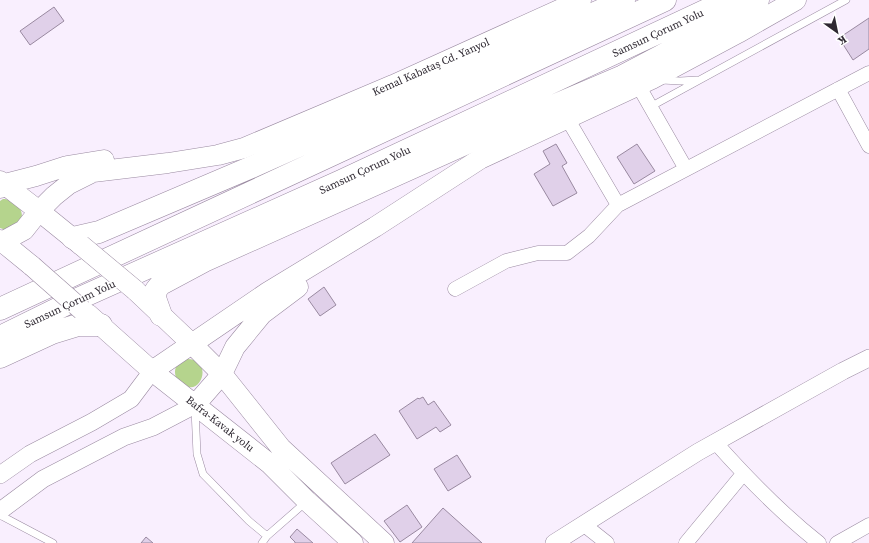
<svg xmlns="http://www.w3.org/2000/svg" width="869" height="543" viewBox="0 0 869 543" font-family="'Source Serif 4',serif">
<rect width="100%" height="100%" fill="#f9effe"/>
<path fill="#b5d48d" d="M 3,199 C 13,199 27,210 20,221 C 18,225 11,228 6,230 L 0,228 L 0,201 Z
M 185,359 C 213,357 203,394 186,386 C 182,384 179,381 176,378 C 173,367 177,365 185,359 Z"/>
<path fill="#e0d0e9" stroke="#9989a0" d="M 54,7 L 64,21 L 30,45 L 20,31 Z
M 869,18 L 869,49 L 853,60 L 839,38 Z
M 556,144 L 567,163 L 562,166 L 577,193 L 553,206 L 534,174 L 550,164 L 543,151 Z
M 637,144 L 655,171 L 634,184 L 617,157 Z
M 324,287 L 336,305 L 320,316 L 308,299 Z
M 423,397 L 428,405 L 434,401 L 451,425 L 440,432 L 436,427 L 417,439 L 399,411 L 418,398 L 419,399 Z
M 375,434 L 390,455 L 345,484 L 331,463 Z
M 457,455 L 471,477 L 448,491 L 434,469 Z
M 407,505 L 422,527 L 400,542 L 384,521 Z
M 443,508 L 482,543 L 412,543 Z
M 297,529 L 313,543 L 295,543 L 295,542 L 290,537 Z
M 146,537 L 153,543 L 141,543 Z"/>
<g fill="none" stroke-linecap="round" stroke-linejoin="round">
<g stroke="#9a8aa1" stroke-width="8">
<path id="service" d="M 662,80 L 680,81 L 697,80
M 650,107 L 846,0
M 195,409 L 197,454 L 203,474 L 249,521 L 267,536
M 0,515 L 53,543
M 262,543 L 267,536 L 307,501"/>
</g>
<g stroke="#9a8aa1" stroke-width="15">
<path id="minor" d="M 638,85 L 686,169
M 838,89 L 869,146
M 567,118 L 618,205
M 455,289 L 506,261 L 538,253 L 567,253 L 589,236 L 618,205 L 869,73
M 715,442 C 747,478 781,513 819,543
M 583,524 L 607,543
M 686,543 L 743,474
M 837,543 L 869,525"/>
</g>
<g stroke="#9a8aa1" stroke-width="18">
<path id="tertiary" d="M 0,475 L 30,454 L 92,422 L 131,399 L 152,371
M 0,511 L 43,479 L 124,437 L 153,427 L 195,405
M 554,543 L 698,452 L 843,371 L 869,358"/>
</g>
<g stroke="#9a8aa1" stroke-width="21">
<path id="secondary" d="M 0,181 L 39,211 L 81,245
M 0,188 L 5,184 L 36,176 L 67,166 L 104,160
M 0,240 L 32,266
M 0,243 L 24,230 L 39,211 L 54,196 L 69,184 L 93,172 L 168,163 L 218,155 L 244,148 L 393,85 L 581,0
M 135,290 L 192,344 L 222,374 L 281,448 L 384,543
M 88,314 L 152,371 L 270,464 L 307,501 L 353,543
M 152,371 L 268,292 L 375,227 L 480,159 L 652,79 L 738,33 L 796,0
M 195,405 L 222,374 L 235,347 L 262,314 L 298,287"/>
</g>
<g stroke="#9a8aa1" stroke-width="23">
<path id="trunk" d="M 73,238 L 99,232 L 254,166 L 624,0
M 0,309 L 665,0
M 161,315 L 155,298 L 156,290 L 161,284 L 204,261 L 476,139 L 623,76 L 682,45 L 758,0
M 0,337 L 71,302 L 341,181 L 728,0
M 0,357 L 52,333 L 78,325 L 101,325"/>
</g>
<use href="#service" stroke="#fff" stroke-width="7"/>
<use href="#minor" stroke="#fff" stroke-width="14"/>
<use href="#tertiary" stroke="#fff" stroke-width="17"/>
<use href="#secondary" stroke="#fff" stroke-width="20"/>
<use href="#trunk" stroke="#fff" stroke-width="22"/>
<g stroke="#9a8aa1" stroke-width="21" stroke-linecap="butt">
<path id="secondary-bridge" d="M 81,245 L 135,290
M 32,266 L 82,310"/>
</g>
<use href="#secondary-bridge" stroke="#fff" stroke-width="20"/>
</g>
<g text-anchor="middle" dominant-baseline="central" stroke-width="3" stroke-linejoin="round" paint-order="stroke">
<g font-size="11" fill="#2e2831" stroke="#fff">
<text transform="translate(658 33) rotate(-25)">Samsun Çorum Yolu</text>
<text transform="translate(431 67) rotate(-24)">Kemal Kabataş Cd. Yanyol</text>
<text transform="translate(365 170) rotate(-25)">Samsun Çorum Yolu</text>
<text transform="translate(70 304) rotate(-25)">Samsun Çorum Yolu</text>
<text transform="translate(220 424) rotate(38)">Bafra-Kavak yolu</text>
</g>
</g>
<g transform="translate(837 32) rotate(147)" stroke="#ffffff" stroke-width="3" paint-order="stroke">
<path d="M0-3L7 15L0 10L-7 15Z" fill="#2e2831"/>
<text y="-6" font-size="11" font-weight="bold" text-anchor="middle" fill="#2e2831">K</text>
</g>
</svg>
